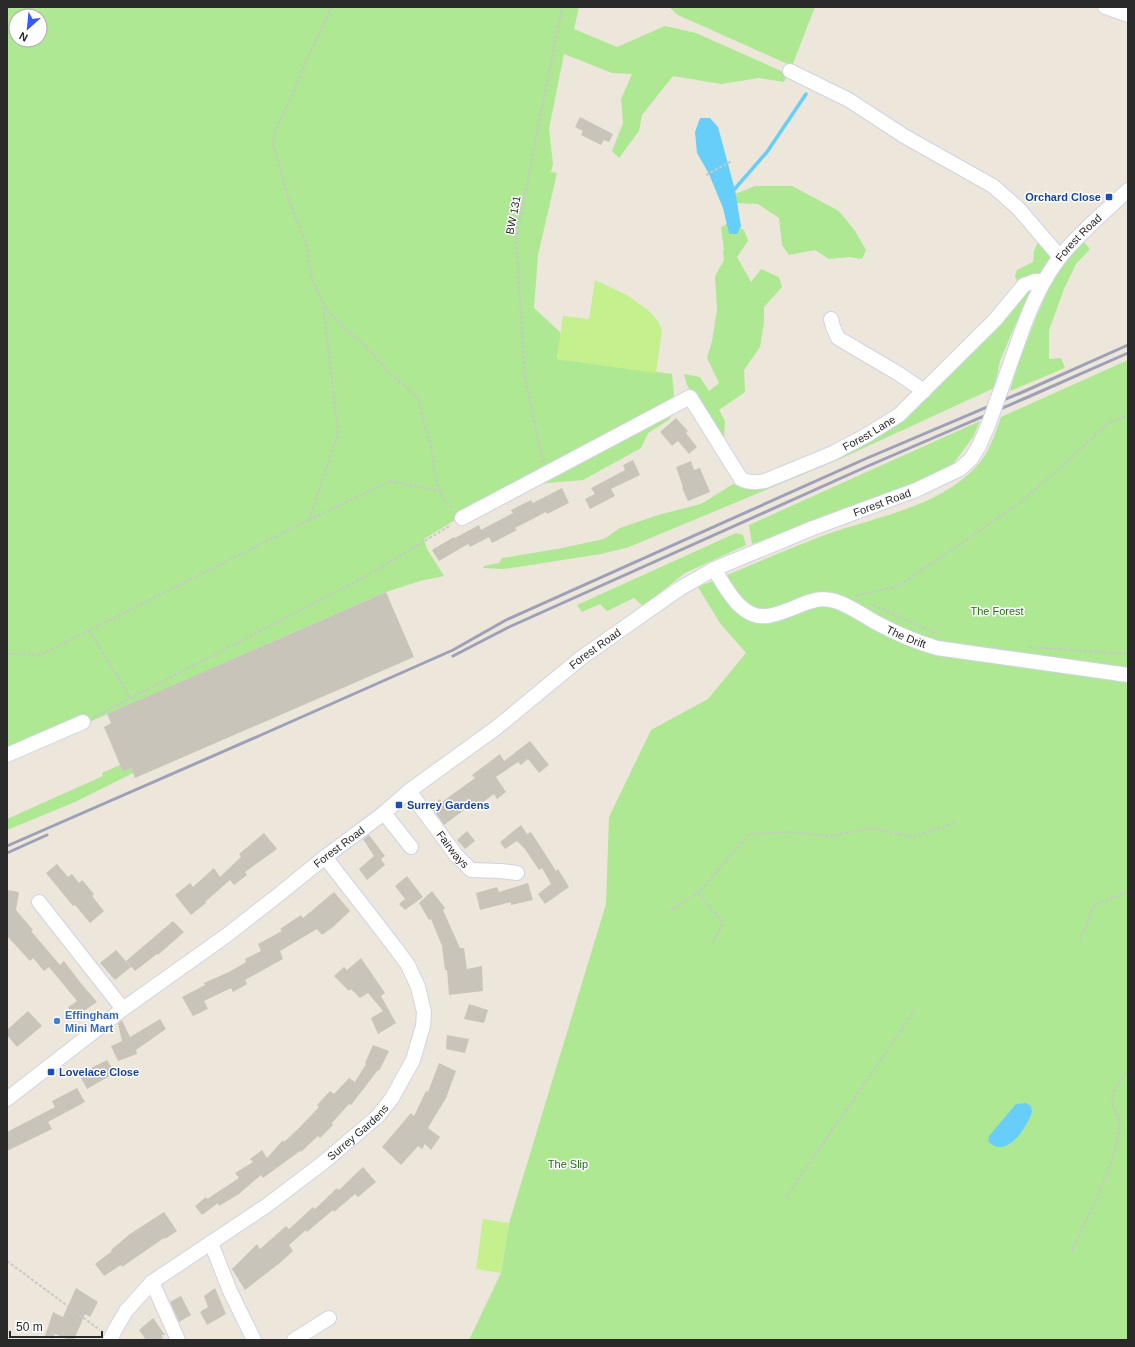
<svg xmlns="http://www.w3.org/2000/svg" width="1135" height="1347" viewBox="0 0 1135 1347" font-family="Arial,sans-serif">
<rect width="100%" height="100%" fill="#ede6db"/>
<path fill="#aee893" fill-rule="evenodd" d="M 7,7 L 579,7 L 574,29 L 617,47 L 665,26 L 696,33 L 788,74 L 784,82 L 759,78 L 721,84 L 673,76 L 642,115 L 639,131 L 619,158 L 612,151 L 623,123 L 621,99 L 632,74 L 612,73 L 564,54 L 549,129 L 553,164 L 551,172 L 557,173 L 538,255 L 534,308 L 561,333 L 557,359 L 672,374 L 674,395 L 672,412 L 670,419 L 648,433 L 641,448 L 583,480 L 536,484 L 523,478 L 458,511 L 456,513 L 455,520 L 424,539 L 427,549 L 444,576 L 420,581 L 386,592 L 7,758 ZM 16,16 L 40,16 L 40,40 L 16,40 Z
M 669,7 L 815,7 L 792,66 L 678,15 Z
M 755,186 L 792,186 L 839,211 L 855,231 L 866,250 L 862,259 L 849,257 L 829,259 L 815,250 L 789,255 L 782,245 L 779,218 L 758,204 L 737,203 L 735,194 Z
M 727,224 L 729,234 L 736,234 L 740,228 L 744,230 L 748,241 L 737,257 L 751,282 L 761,269 L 779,277 L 782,287 L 764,307 L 764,322 L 760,347 L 744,370 L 745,392 L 719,410 L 725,421 L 724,438 L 720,441 L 687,385 L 684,374 L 700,377 L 709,391 L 719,383 L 707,358 L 712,341 L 717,310 L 715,276 L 724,260 L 723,251 L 724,251 L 721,227 Z
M 1039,240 L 1055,257 L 1041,276 L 1030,275 L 1018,284 L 1015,276 L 1017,270 L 1033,262 L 1034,251 Z
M 1083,241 L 1090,249 L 1076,264 L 1064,289 L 1049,330 L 1049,359 L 1061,358 L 1065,368 L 1010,391 L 1019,361 L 1035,320 L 1051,283 L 1065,263 Z
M 1028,290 L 1033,290 L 1015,325 L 1000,361 L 994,388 L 840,459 L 629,547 L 601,554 L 504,569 L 483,568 L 484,566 L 499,563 L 502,558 L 557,549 L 604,539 L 620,528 L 658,515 L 701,504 L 733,484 L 746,489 L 773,483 L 892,425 Z
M 1128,360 L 1128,1340 L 469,1340 L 501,1273 L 509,1223 L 606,904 L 609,817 L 651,730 L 708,699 L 746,653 L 720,623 L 698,587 C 740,570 780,552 822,536 C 874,517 935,509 975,468 C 989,454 995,434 1001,417 Z
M 980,421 L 973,437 L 953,464 L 941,474 L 860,505 L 752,544 L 749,525 Z
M 736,533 L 743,535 L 746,545 L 685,573 L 643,606 L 634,598 L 607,611 L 600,604 L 582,612 L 577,605 Z
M 120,765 L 123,772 L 131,768 L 133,773 L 75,802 L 7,830 L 7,819 L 103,776 L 102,773 Z"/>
<path fill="#c5f08e" d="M 595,280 L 627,295 L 648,310 L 658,321 L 662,330 L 656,373 L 557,359 L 563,316 L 589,319 Z
M 483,1219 L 509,1223 L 501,1273 L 476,1269 Z"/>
<path fill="#66cef8" d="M 700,118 L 710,118 L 718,127 L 735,190 L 741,226 L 737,234 L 729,234 L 723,208 L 709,174 L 697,153 L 695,132 Z
M 1026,1103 L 1031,1106 L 1032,1112 C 1027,1127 1006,1161 988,1141 L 989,1136 L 1016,1104 Z"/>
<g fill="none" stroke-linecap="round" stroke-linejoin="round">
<path stroke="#66cef8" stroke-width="3.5" d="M 732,192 L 767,152 L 806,94"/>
</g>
<path fill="#c8c4ba" d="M 580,117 L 613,134 L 609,142 L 604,140 L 601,145 L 581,135 L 583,131 L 575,127 Z
M 676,418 L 688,431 L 686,433 L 697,447 L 689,454 L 678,441 L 672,446 L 660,432 Z
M 633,460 L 640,475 L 611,489 L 615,496 L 590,509 L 585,499 L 595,494 L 591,488 L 625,470 L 623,465 Z
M 691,461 L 694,470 L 700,468 L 710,492 L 688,501 L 682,488 L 683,487 L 676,467 Z
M 562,488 L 569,503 L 547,514 L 546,512 L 515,528 L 517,530 L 492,543 L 489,537 L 470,547 L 468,544 L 439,561 L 432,550 L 454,537 L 455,538 L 479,525 L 481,530 L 513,513 L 511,510 L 531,500 L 533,503 Z
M 386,592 L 414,657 L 135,778 L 131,768 L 123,772 L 104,727 L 111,723 L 107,714 Z
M 530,741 L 549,765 L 539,773 L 528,759 L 521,765 L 518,762 L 496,777 L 506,792 L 497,799 L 494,794 L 475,808 L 472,804 L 444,825 L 431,806 L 440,799 L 442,802 L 475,778 L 472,775 L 500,754 L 504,761 Z
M 521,825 L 527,834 L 531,832 L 556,871 L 558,869 L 569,887 L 545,904 L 538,894 L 551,884 L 542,868 L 539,870 L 525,849 L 517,841 L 505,849 L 500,842 Z
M 467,831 L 475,841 L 465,849 L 457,840 Z
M 264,833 L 277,849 L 245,872 L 247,875 L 234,885 L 230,880 L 205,902 L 206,903 L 191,915 L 175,895 L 190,883 L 193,887 L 214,868 L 220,877 L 241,857 L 239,854 Z
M 369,835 L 385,856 L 381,859 L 385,865 L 367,880 L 359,869 L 374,856 L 363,839 Z
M 57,864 L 68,877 L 72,874 L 79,883 L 82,880 L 94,894 L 92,896 L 104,911 L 90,923 L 75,905 L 73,906 L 46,873 Z
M 407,876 L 423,897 L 405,910 L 399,904 L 405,899 L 395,886 Z
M 528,883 L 533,900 L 511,905 L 511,902 L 480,910 L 476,893 L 497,887 L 499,892 Z
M 7,890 L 19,892 L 16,910 L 33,930 L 31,931 L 60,965 L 64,961 L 80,982 L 97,1002 L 75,1017 L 68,1007 L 77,1001 L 49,967 L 44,971 L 33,958 L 30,961 L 7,936 Z
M 432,891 L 445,908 L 443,910 L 460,948 L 464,948 L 467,969 L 482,966 L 483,991 L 449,995 L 447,970 L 445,970 L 442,946 L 431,919 L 429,920 L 419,903 Z
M 334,892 L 350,911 L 333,927 L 322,935 L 317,929 L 280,951 L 283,959 L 245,980 L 247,984 L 233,992 L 231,988 L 204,1001 L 208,1009 L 193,1016 L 182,997 L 205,985 L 204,983 L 229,972 L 246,962 L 245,959 L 261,951 L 258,944 L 282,931 L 280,929 L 301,915 L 303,918 Z
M 173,921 L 184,932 L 158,955 L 157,954 L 135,971 L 126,961 Z
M 116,950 L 131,967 L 115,980 L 100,963 Z
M 361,958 L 385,993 L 381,996 L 396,1023 L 378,1034 L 371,1018 L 383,1011 L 368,993 L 360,998 L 351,989 L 349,991 L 334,976 L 344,967 L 347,970 Z
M 469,1004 L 488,1010 L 484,1023 L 464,1019 Z
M 28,1011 L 42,1026 L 17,1047 L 7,1035 L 7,1030 Z
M 160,1019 L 166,1029 L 136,1050 L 137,1054 L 118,1061 L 111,1046 L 122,1041 L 118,1024 L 122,1020 L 130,1037 Z
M 447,1035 L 469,1039 L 465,1053 L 446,1049 Z
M 373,1045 L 389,1051 L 379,1071 L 378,1070 L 351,1105 L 349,1104 L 332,1123 L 333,1125 L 320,1138 L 318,1136 L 301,1152 L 300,1151 L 263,1178 L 261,1175 L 239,1194 L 219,1206 L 218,1203 L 202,1215 L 195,1206 L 206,1197 L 207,1199 L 239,1178 L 235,1173 L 253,1162 L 250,1159 L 262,1150 L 267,1158 L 283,1140 L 284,1142 L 300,1127 L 319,1107 L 317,1105 L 330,1091 L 334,1094 L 349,1078 L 355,1082 L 366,1064 L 365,1063 Z
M 107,1060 L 115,1073 L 87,1089 L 79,1074 Z
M 439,1063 L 456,1071 L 446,1098 L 428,1128 L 440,1137 L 431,1150 L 425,1144 L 422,1149 L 418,1146 L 401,1165 L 382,1147 L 411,1113 L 414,1116 L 426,1091 L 428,1092 Z
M 77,1088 L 85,1102 L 48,1122 L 52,1129 L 7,1151 L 7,1132 L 55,1107 L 52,1101 Z
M 363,1167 L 376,1182 L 358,1197 L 355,1194 L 334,1212 L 333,1210 L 307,1232 L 306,1230 L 289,1245 L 293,1251 L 281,1262 L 245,1290 L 232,1269 L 257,1244 L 260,1249 L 286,1226 L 289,1229 L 313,1207 L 315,1209 L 337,1188 L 339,1190 Z
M 164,1212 L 177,1231 L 165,1239 L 164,1238 L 122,1267 L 121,1265 L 104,1276 L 95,1264 L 112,1251 L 111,1250 L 130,1234 Z
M 76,1288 L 98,1302 L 90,1317 L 85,1314 L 74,1340 L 69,1340 L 55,1334 L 53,1339 L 45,1336 L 53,1312 L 63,1317 Z
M 215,1288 L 226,1314 L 207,1325 L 200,1312 L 208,1307 L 204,1296 Z
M 181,1296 L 191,1315 L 179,1322 L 170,1302 Z
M 153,1318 L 165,1335 L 162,1335 L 163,1340 L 146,1340 L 139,1330 Z"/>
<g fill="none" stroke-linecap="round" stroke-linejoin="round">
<g stroke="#d0d3e4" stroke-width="16">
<g id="minor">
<path d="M 1105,7 L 1128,15"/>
<path d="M 790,71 L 849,100 L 904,136 L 993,186 L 1018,208 L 1060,257"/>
<path d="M 831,319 L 833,327 L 838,338 L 899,374 L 924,391"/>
<path id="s1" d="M 1018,342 C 1028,312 1041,282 1060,257 C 1080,232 1105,212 1128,190"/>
<path id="s2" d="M 462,518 L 690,397 L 741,479 C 749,483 756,483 765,481 L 833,453 L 867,435 L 899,415 L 995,320 L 1024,285 L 1035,281 L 1044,281"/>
<path id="s3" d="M 714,569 C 726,588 741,620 768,616 C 780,614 791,609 803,604 C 814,600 823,597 835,601 C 849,605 862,615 875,622 C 897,634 913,641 937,648 L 1128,675"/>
<path d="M 7,755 L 83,722"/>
<path id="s4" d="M 409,791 L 456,855 L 471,870 L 501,871 L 517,873"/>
<path d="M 384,813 L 411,847"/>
<path d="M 39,902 L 123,1009"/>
<path id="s5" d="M 7,1099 L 123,1009 L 227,935 L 277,896 L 325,857 L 384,813 L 409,791 L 496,728 L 581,658 L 679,589 L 714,569 L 813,528 L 916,490"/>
<path d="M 211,1243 L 230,1291 L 254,1340"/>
<path d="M 152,1282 L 178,1340"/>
<path id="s6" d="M 110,1340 L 116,1328 L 126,1311 L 152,1282 L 266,1206 L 324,1162 L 378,1116 L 392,1098 L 413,1060 L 423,1026 L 424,1012 L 418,987 L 408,965 L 394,946 L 325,857"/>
<path d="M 294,1340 L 329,1318"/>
</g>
</g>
<path stroke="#c8c8c8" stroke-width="2" stroke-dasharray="3 2" stroke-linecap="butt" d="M 331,7 L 275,132 L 273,145 L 277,157 L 289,201 L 306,243 L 312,279 L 320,298 L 329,312 L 346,330 L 367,347 L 390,374 L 407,388 L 418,399 L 425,428 L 430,441 L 436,480 L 440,491 L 445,502 L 453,508
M 706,175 L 732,161
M 543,462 L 525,379 L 516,240 L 562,7
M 309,520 L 390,481 L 440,491
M 856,596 L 898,586 L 1017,505 L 1061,467 L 1108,423 L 1128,415
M 873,605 L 935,633
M 89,630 L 130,698
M 1029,647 L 1128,654
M 7,654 L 40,655 L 309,520 L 338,433 L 323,304
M 94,717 L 368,575 L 451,525
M 698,893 L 723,923 L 713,943
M 668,912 L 698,893 L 749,834 L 791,832 L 832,836 L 871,828 L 913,837 L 957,822
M 1080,940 L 1094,905 L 1128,892
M 786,1197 L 915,1010
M 1072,1251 C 1089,1213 1111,1174 1119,1132 C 1121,1117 1117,1119 1113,1107 C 1109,1096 1120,1079 1128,1072
M 7,1261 L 100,1330"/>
<use href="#minor" stroke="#fff" stroke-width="14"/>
<path stroke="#9da0b6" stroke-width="3" d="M 453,656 L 509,627 L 868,466 L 1028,397 L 1128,353
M 7,846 L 261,735 L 453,650 L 506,620 L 865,459 L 1025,391 L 1128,345
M 7,853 L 47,835"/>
<g stroke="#d0d3e4" stroke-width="16" stroke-linecap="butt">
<path id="minor-bridge" d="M 916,490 L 960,469 L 971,459 L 979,446 L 989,423 L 1018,342"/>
</g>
<use href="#minor-bridge" stroke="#fff" stroke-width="14"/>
</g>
<g fill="#1a4fb4" stroke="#fff" stroke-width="1.5">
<rect x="1105" y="193" width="8" height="8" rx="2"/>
<rect x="395" y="801" width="8" height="8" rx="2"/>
<rect x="47" y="1068" width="8" height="8" rx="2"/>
</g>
<circle fill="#3f7fe0" stroke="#fff" stroke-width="1.5" cx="57" cy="1021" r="4"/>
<g text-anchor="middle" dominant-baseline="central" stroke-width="3" stroke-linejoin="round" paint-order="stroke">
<g font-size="11" font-weight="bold" fill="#164399" stroke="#fff" text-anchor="start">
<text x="1101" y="197" text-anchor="end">Orchard Close</text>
<text x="407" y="805">Surrey Gardens</text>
<text x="59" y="1072">Lovelace Close</text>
</g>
<g font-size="11" fill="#2a2a2a" stroke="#fff">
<text transform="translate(513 215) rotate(-79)">BW 131</text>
<text stroke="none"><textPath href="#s1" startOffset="122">Forest Road</textPath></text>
<text stroke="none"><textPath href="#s2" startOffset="494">Forest Lane</textPath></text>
<text stroke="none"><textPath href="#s5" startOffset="1065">Forest Road</textPath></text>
<text stroke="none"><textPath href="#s3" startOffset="226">The Drift</textPath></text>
<text stroke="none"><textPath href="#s5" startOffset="741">Forest Road</textPath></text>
<text stroke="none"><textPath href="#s5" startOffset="417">Forest Road</textPath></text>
<text stroke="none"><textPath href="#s4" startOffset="73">Fairways</textPath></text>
<text stroke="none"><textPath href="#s6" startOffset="327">Surrey Gardens</textPath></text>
</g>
<g font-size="11" fill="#256d14" stroke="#fff">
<text x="997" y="611">The Forest</text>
<text x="568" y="1164">The Slip</text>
</g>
<g font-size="11" font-weight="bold" fill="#366cbe" stroke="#fff" text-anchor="start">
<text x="65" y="1015">Effingham<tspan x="65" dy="13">Mini Mart</tspan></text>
</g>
</g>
<rect width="1135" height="1347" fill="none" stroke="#2a2a2a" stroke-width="16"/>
<g transform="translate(28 28) rotate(207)"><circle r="19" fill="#ffffff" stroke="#aaaaaa"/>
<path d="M0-3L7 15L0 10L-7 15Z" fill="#3658ff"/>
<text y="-6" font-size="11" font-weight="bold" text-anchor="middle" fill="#2a2a2a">N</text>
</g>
<path d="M10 1331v6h92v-6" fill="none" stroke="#2a2a2a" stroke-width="2"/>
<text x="16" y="1331" font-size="12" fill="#2a2a2a" stroke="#ffffff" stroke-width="3" paint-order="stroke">50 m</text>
</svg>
